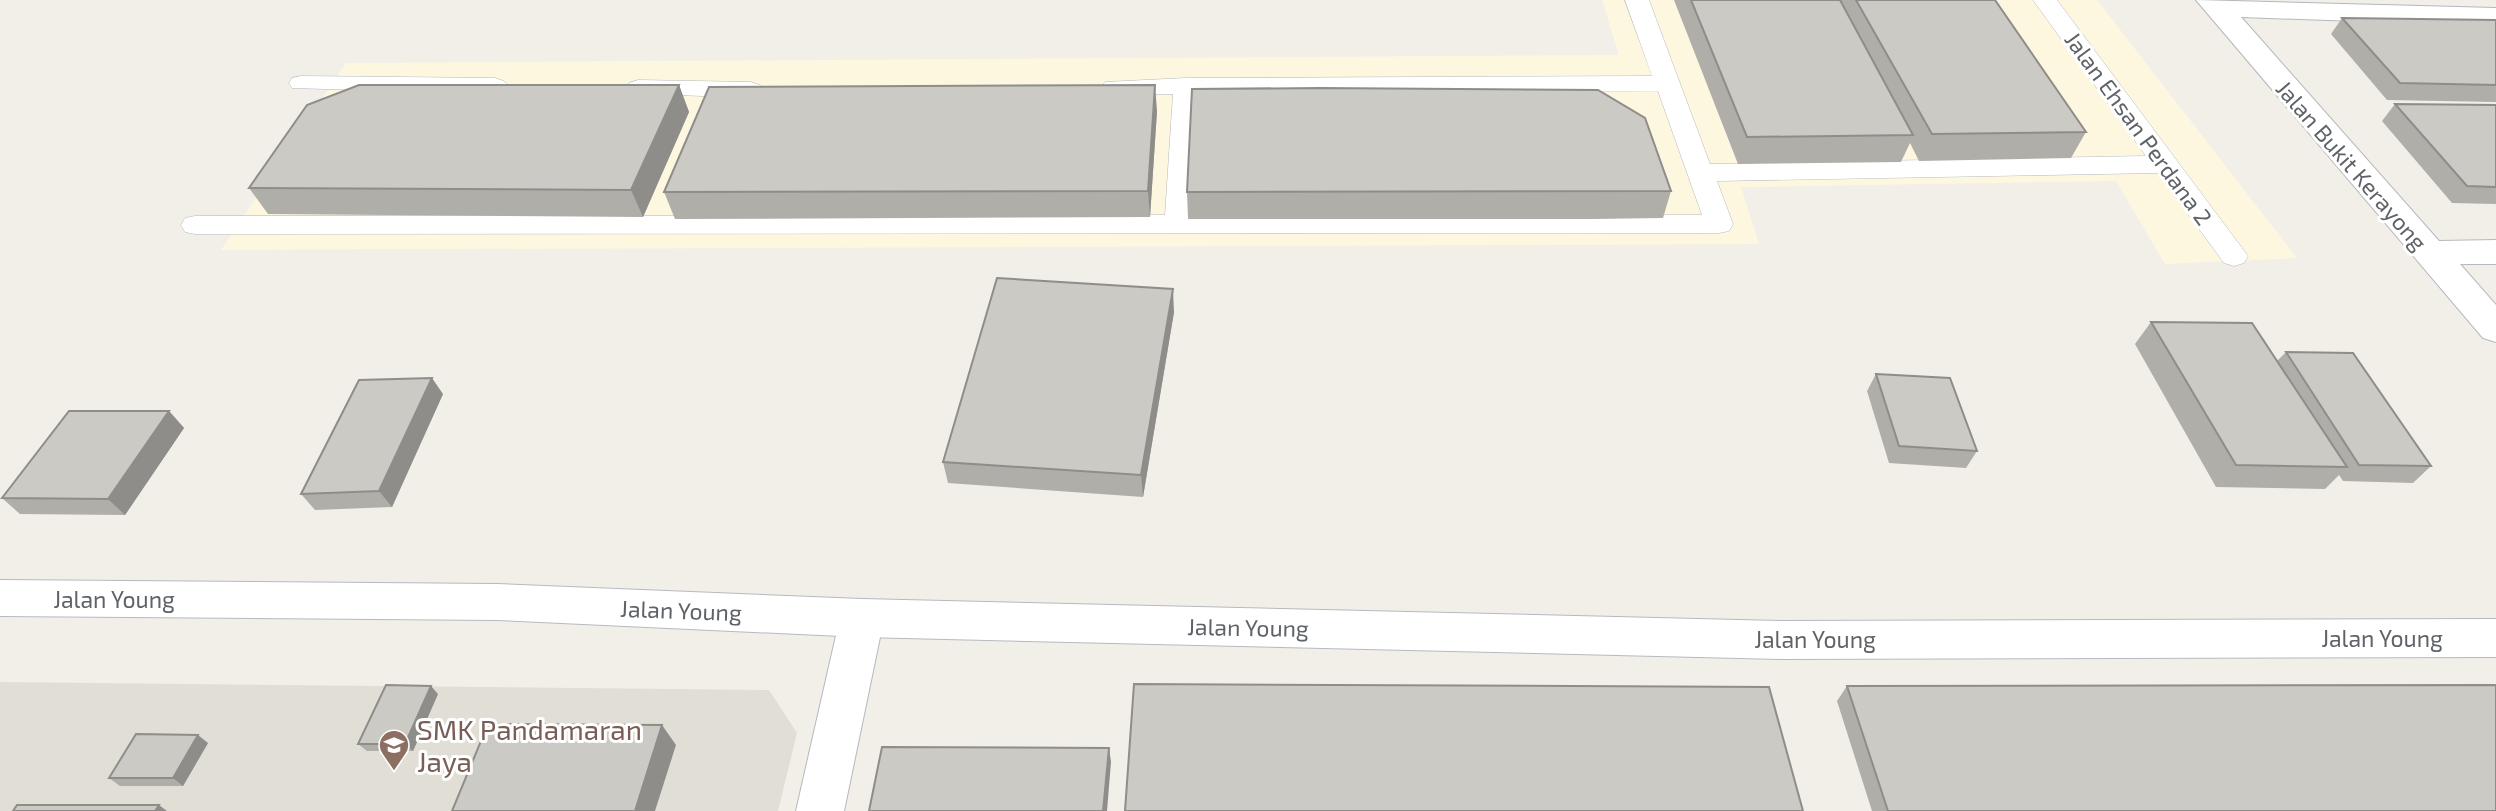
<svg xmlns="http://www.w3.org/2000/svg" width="2496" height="811" viewBox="0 0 2496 811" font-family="'Exo 2',sans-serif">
<rect width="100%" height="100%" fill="#f1efe8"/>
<path fill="#fef7e0" d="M 1602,0 L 2097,0 L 2297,258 L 2165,264 L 2116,181 L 1741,187 L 1759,244 L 221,250 L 346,63 L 1619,55 Z"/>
<path fill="#e1ded6" d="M 0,682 L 769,690 L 797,733 L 778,811 L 0,811 Z"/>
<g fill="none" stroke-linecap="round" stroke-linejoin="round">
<g stroke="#b5b8bc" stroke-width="1">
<path id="lane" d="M 1625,0 L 1649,0 L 1710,164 L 2146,156 L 2033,0 L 2057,0 L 2248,256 L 2244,263 L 2234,266 L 2224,263 L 2158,173 L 1717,181 L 1733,224 L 1729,231 L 1719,233 L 195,234 L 185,232 L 181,225 L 185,218 L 195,216 L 1165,215 L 1173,94 L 1114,95 L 1105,92 L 1101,87 L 1105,82 L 1186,78 L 1652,76 ZM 1658,91 L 1702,215 L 1192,215 L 1198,94 Z
M 301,76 L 495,78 L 504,81 L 508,86 L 504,91 L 495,94 L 292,88 L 289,83 L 292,78 Z
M 638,80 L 751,82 L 760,85 L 764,90 L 760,95 L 751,98 L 629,93 L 625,88 L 629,83 Z"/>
</g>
<g stroke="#b5b8bc" stroke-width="2">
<path id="street" d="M 2196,0 L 2496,8 L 2496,26 L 2241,17 L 2439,241 L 2496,240 L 2496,264 L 2460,264 L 2496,305 L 2496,342 L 2483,338 Z
M 862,599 L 877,605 L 884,618 L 844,811 L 796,811 L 840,618 L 847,605 Z"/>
</g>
<g stroke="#b6babf" stroke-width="2">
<path id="secondary" d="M 0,580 L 497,584 L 862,599 L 1783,621 L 2496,619 L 2496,657 L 1783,659 L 862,637 L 497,620 L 0,616 Z"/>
</g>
<use href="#lane" fill="#fff" fill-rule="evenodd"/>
<use href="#street" fill="#fff" fill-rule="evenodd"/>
<use href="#secondary" fill="#fff" fill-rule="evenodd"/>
</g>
<path fill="#afaea9" d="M 1674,0 L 1995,0 L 2086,132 L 2071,158 L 1919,161 L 1910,143 L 1901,162 L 1738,164 Z
M 2342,18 L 2496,20 L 2496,102 L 2387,100 L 2331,34 Z
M 679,85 L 689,112 L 643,217 L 268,214 L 249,188 Z
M 2395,104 L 2496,105 L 2496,204 L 2452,203 L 2382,121 Z
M 1157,111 L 1150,217 L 675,219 L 664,192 Z
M 1671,191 L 1663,218 L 1592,219 L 1188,219 L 1187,192 Z
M 1174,312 L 1143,497 L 948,483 L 943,462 Z
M 2151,322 L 2277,361 L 2286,352 L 2431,466 L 2413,483 L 2343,481 L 2339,475 L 2325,489 L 2216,487 L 2135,344 Z
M 1876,374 L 1977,451 L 1966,468 L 1889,463 L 1867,391 Z
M 443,394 L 392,507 L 315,510 L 301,494 Z
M 169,411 L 184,428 L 125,515 L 20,514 L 2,498 Z
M 1847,686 L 2496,811 L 1872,811 L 1837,701 Z
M 438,694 L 413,751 L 367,751 L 358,744 Z
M 208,743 L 183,786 L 120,786 L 109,778 Z"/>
<path fill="#8f8d8a" d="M 679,85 L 689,112 L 643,217 L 631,190 Z
M 1155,85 L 1157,111 L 1150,217 L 1148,191 Z
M 1173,289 L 1174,312 L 1143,497 L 1141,475 Z
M 432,378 L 443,394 L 392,507 L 379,491 Z
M 169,411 L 184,428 L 125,515 L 108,499 Z
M 431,686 L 438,694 L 413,751 L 405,744 Z
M 662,725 L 676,745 L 655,811 L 635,811 Z
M 198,735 L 208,743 L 183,786 L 173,778 Z
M 1109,748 L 1111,762 L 1107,811 L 1103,811 Z
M 159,805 L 167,811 L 155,811 Z"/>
<path fill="#cccac5" stroke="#8f8d8a" stroke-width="2" d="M 1691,0 L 1840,0 L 1913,135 L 1747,137 Z
M 1856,0 L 1995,0 L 2086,132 L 1932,134 Z
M 2342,18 L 2496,20 L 2496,85 L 2400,83 Z
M 359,85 L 679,85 L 631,190 L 249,188 L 307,105 Z
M 1155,85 L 1148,191 L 664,192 L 709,87 Z
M 1320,88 L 1598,90 L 1645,118 L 1671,191 L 1187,192 L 1192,89 Z
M 2395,104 L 2496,105 L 2496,187 L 2467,186 Z
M 997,278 L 1173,289 L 1141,475 L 943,462 Z
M 2151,322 L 2252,323 L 2347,467 L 2236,465 Z
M 2286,352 L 2353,353 L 2431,466 L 2359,465 Z
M 1876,374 L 1950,378 L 1977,451 L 1899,446 Z
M 432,378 L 379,491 L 301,494 L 359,380 Z
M 69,411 L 169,411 L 108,499 L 2,498 Z
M 1134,684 L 1769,687 L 1803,811 L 1125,811 Z
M 386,685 L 431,686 L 405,744 L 358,744 Z
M 2496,685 L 2496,811 L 1888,811 L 1847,686 Z
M 488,724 L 662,725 L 635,811 L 452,811 Z
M 136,734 L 198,735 L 173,778 L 109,778 Z
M 882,747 L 1109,748 L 1103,811 L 869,811 Z
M 17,805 L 159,805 L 155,811 L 13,811 Z"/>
<defs>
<g id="school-pin" transform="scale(1.575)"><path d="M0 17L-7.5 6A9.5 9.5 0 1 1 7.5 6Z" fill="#8d6e63" stroke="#fff"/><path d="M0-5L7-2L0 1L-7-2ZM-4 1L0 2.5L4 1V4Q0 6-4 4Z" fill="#fff"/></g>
</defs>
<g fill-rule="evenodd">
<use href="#school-pin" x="394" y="745"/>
</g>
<g text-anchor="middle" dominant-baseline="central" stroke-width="6" stroke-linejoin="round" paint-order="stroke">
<g font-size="23" fill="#5f6368" stroke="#fff">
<text transform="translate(2139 128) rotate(54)">Jalan Ehsan Perdana 2</text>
<text transform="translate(2352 165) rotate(49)">Jalan Bukit Kerayong</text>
<text x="114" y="599">Jalan Young</text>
<text transform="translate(681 610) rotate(2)">Jalan Young</text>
<text transform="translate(1248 627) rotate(1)">Jalan Young</text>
<text x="2382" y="638">Jalan Young</text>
<text x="1815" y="639">Jalan Young</text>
</g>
<g font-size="28" fill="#785e54" stroke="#fff" text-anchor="start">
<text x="417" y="729">SMK Pandamaran<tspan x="417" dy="32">Jaya</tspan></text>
</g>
</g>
</svg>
